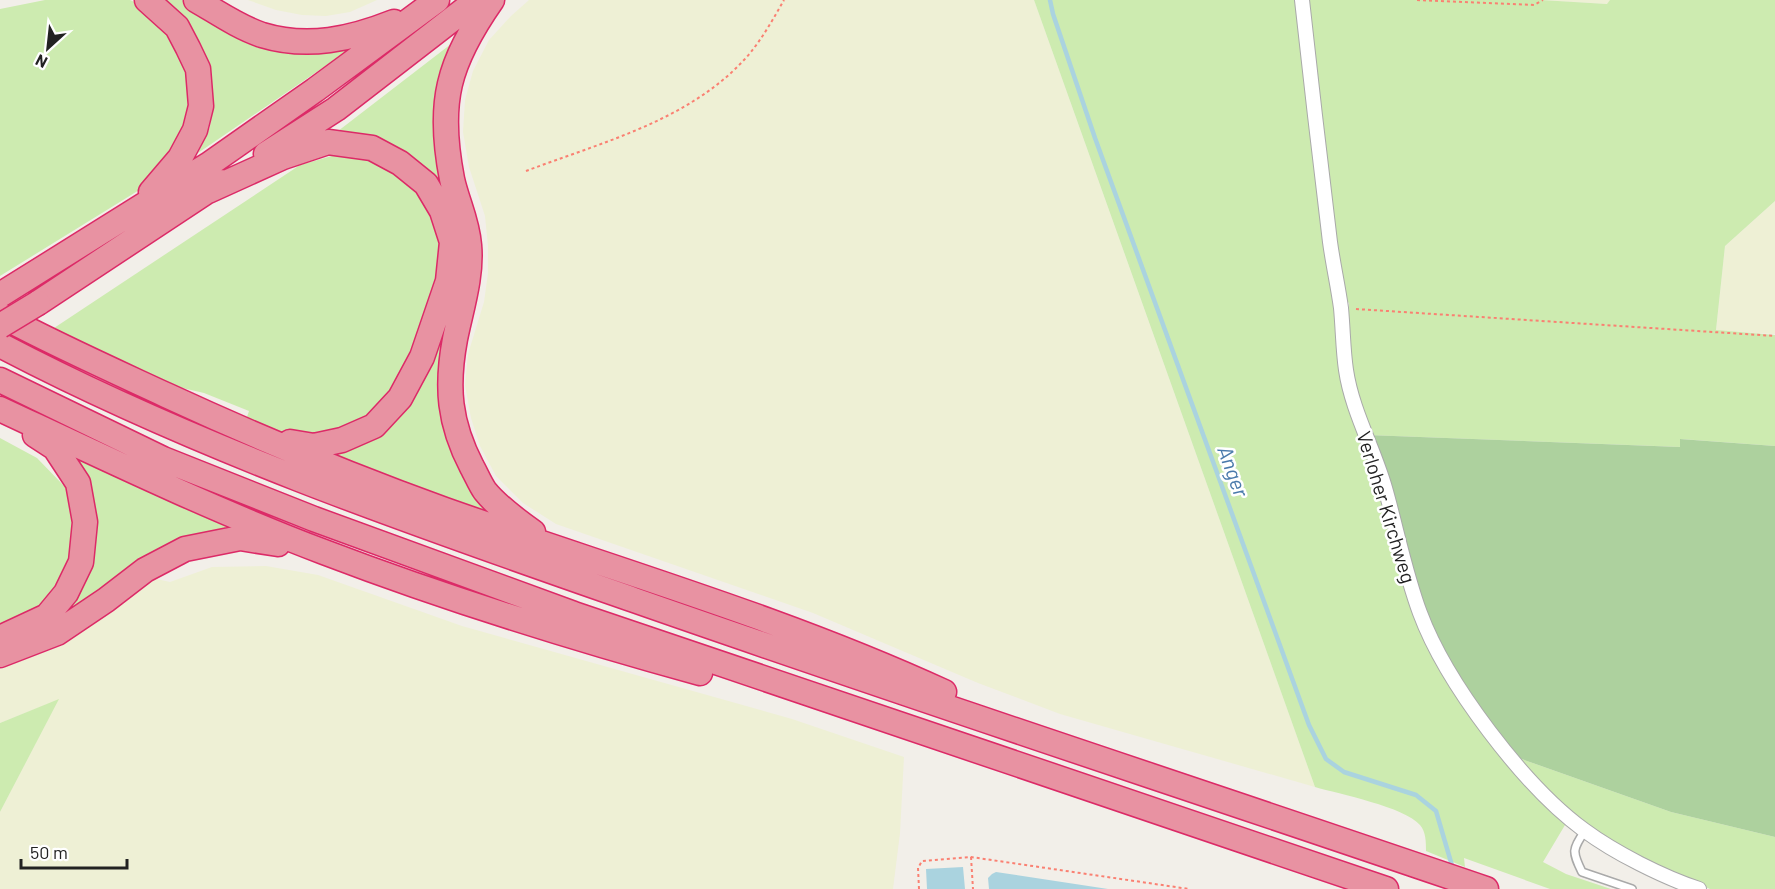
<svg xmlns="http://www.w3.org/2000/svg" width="1775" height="889" viewBox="0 0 1775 889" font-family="Barlow,sans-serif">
<rect width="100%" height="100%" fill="#f2efe9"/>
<path fill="#eef0d5" d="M 248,0 L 377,0 L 350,12 L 326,16 L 302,15 L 276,10 Z
M 529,0 L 1034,0 L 1315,787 L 1060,714 L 978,683 L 813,613 L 556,524 L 523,503 L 496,476 L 480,446 L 471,418 L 465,385 L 468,354 L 484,302 L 488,273 L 488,246 L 485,216 L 469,167 L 463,132 L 465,100 L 473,71 L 489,40 L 511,16 Z
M 1541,0 L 1610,0 L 1608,4 Z
M 1775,201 L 1775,334 L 1716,331 L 1725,246 Z
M 266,566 L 318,575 L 462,626 L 792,719 L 904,757 L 900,833 L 893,889 L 0,889 L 0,812 L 58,700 L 0,723 L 0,669 L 61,646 L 152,578 L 170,582 L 212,567 Z"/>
<path fill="#cdebb0" d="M 45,0 L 130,0 L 148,8 L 172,32 L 191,69 L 194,108 L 157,179 L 0,276 L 0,9 Z
M 160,0 L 182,0 L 233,30 L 353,47 L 198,153 L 210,127 L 213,91 L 205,55 L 189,23 Z
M 1034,0 L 1299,0 L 1344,371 L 1452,680 L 1568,820 L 1543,862 L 1566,874 L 1611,889 L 1550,889 L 1464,858 L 1465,867 L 1426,851 C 1426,842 1426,832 1420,825 C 1405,807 1339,794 1315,787 Z
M 1304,0 L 1541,0 L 1607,4 L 1610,0 L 1775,0 L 1775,201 L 1725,246 L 1716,330 L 1775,335 L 1775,446 L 1681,439 L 1681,447 L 1367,435 L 1354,398 L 1344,321 L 1349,315 L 1349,303 L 1344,299 Z
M 464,34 L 448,64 L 456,206 L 329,138 Z
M 339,154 L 377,159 L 423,189 L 445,244 L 442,282 L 417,356 L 369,421 L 341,434 L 285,435 L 246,420 L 249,411 L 204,393 L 161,383 L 51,330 L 300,165 Z
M 450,312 L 441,376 L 499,521 L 325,458 C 344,452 364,446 380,435 C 421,407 434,356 450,312 Z
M 0,438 L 37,458 L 67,489 L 77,528 L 71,563 L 53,593 L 33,613 L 0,627 Z
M 73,454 L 248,531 L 101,596 L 51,621 L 89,565 Z
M 59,699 L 0,812 L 0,723 Z
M 1513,756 L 1671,812 L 1775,837 L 1775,889 L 1710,889 L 1661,868 L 1594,832 L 1545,795 Z"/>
<path fill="#add19e" d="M 1367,435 L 1680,447 L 1680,439 L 1775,446 L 1775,837 L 1671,812 L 1513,756 L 1434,639 Z"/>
<path fill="#aad3df" d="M 963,867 L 965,889 L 927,889 L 926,869 Z
M 996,872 L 1108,889 L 989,889 L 988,878 L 992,874 Z"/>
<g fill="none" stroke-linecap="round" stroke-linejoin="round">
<path stroke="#aad3df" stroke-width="4.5" d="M 1050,0 L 1053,14 L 1095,138 L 1309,725 L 1326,759 L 1344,772 L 1416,795 L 1436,811 L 1453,869"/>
<g stroke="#a9a9a9" stroke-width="10">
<path id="service" d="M 1585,831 C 1572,849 1572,852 1582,872 L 1632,889"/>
</g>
<g stroke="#a9a9a9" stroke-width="16">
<path id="minor" d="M 1302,0 C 1311,81 1320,161 1330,242 C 1333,264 1338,286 1341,308 C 1343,329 1343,350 1346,370 C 1352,411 1374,449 1385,488 C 1397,530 1405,573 1420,613 C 1446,683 1524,786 1584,830 C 1615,853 1663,877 1699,889"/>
</g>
<g stroke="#dc2a67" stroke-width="27">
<path id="motorway" d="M 147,0 L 177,27 L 188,48 L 198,69 L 201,106 L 195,130 L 180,158 L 151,192
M 196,0 C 217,12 238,27 262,35 C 308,49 351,39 394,22
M 492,0 C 448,63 437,102 452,179 C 457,202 467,220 469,245 C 472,276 461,309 455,339 C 446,387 449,423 472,467 C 476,474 480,484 485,491 C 498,507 516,520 533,532
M 266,154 L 336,109 L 477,0
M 208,191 L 283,157 L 328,142 L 372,148 L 400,163 L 426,184 L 442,211 L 452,242 L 448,281 L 422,357 L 400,398 L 374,426 L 342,440 L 314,446 L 290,442
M 0,295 L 208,165 L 315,90 L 437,0
M 38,303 L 221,182
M 0,315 C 54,344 110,369 166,395 C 257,437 350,476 445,510 C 612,569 783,618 944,692
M 0,345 C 202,451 419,525 634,600 C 917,699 1202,792 1486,889
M 0,380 L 163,459 L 314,519 L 574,614 L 1386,889
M 0,409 C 107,459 213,510 324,552 C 447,599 573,638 700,673
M 0,638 L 47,616 L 66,593 L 81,562 L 85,522 L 78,483 L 55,448 L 35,435
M 0,655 L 57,633 L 106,600 L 145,570 L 185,549 L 240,538 L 278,544"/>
</g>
<path stroke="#fa8072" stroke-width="2" stroke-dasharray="3 3" stroke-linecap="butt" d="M 1417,0 L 1534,5 L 1543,0
M 526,171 C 600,143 687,121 743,61 C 760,43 772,21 784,0
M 1356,309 L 1775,336
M 971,857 L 973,889
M 919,889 L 918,868 L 922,861 L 971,857 L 1189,889"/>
<use href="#service" stroke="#fff" stroke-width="7"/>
<use href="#minor" stroke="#fff" stroke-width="14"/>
<use href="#motorway" stroke="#e892a2" stroke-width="24"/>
<g stroke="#dc2a67" stroke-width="27" stroke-linecap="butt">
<path id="motorway-bridge" d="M 0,326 L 38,303"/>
</g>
<use href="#motorway-bridge" stroke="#e892a2" stroke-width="24"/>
</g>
<g text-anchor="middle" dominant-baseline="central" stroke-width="5" stroke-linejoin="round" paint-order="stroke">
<g font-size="20" fill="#222" stroke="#fff">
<text transform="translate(1387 507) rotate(73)">Verloher Kirchweg</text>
</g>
<g font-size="21" font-style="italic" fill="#4a7aab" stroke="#fff">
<text transform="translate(1234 471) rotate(70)">Anger</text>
</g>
</g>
<g transform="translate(48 48) rotate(207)" stroke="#ffffff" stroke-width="4.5" paint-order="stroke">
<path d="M0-4.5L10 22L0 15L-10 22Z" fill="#222222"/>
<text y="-9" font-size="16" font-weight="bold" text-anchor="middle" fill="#222222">N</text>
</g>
<path d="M21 859v9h106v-9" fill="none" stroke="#222222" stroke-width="3"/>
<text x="30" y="859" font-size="18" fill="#222222" stroke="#ffffff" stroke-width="4.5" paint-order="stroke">50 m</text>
</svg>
